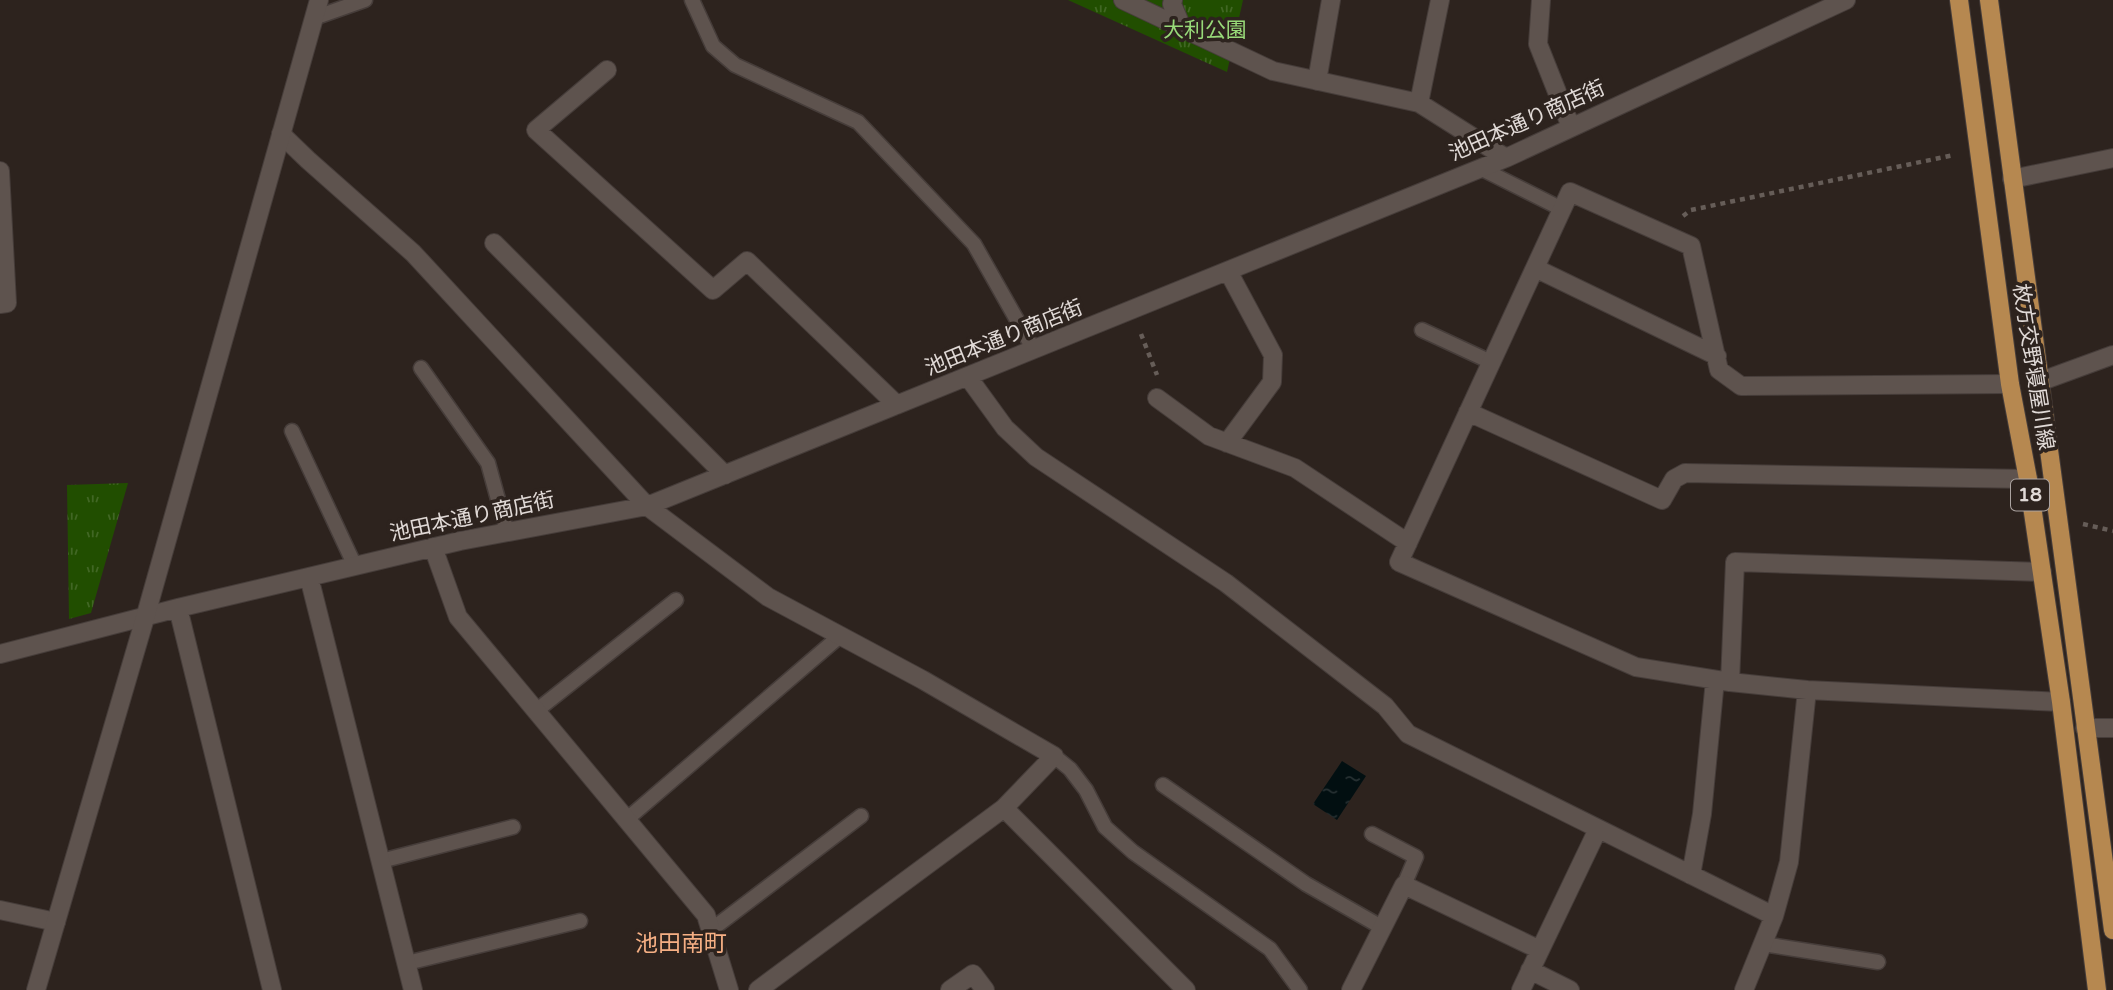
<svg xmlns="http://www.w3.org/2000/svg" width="2113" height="990" viewBox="0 0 2113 990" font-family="'Varela Round','Noto Sans JP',sans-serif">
<defs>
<pattern id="park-tufts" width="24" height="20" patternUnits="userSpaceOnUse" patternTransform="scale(1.75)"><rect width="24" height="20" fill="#214e00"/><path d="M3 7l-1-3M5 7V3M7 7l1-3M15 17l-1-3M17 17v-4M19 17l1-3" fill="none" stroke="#416724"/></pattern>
<pattern id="water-ripples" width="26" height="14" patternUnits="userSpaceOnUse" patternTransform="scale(1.75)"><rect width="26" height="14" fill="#020f11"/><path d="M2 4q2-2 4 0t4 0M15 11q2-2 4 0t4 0" fill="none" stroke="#273133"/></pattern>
</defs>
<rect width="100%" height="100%" fill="#2d231e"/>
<path fill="url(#park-tufts)" d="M 1068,0 L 1243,0 L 1227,72 Z
M 128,483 L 91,613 L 69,619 L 67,485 Z"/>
<path fill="url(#water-ripples)" d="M 1342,761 L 1366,776 L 1337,820 L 1313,804 Z"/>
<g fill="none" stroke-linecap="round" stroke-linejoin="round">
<g stroke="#463d3a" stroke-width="17">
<path id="lane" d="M 692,0 L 713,46 L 735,65 L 858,122 L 974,244 L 1034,350
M 314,18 L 365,0
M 1480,168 L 1562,209
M 1422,330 L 1491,362
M 421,368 L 488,463 L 507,532
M 292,431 L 355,566
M 536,711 L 676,600
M 1054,756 L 1070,769 L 1086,790 L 1105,827 L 1133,852 L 1270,949 L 1300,990
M 1163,785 L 1306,884 L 1383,928
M 626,820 L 840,636
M 1372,834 L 1416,857 L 1404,885
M 381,861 L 513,827
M 711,930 L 861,816
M 1763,944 L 1878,962
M 407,963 L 580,921"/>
</g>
<g stroke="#463d3a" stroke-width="20">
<path id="street" d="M 1123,0 L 1273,71 L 1419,103 L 1506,158
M 1173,0 L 1172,4 L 1183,30
M 1541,0 L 1538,44 L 1571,127
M 607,70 L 536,130 L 713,290 L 747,261 L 897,405
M 1317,81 L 1331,0
M 1419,103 L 1440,0
M 281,134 L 308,160 L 413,253 L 647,506 L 768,597 L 923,680 L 1054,756 L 1004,808 L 758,990
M 0,171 L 7,303 L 0,304
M 2012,179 L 2113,158
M 494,243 L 725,475
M 1535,268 L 1717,356
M 968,377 L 1005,428 L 1036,457 L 1226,583 L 1385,706 L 1408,734 L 1774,916
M 2039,382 L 2113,355
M 2010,384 L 1741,386 L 1719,370 L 1691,246 L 1570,192 L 1399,562 L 1636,667 L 1730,682 L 1807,690 L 2061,702
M 1157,398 L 1209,436 L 1295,468 L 1408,543
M 1468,412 L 1662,500 L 1674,479 L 1685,473 L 2028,479
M 1227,443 L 1272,382 L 1273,355 L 1228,271
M 433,547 L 458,617 L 706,915 L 729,990
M 309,577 L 413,990
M 178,608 L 272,990
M 0,654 L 178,608 L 460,541 L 647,506 L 1506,158 L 1846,0
M 1730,682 L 1735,562 L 2042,572
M 2085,728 L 2113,728
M 1004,808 L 1186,990
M 1691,875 L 1702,814 L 1715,680
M 0,910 L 56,922
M 1530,970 L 1570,990
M 950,990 L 973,974 L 985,990
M 1351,990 L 1404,885 L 1540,950
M 1521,990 L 1598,829
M 1744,990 L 1774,916 L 1789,862 L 1807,690"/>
</g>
<g stroke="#463d3a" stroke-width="20">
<path id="secondary" d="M 36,990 L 145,618 L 319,0"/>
</g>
<g stroke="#463d3a" stroke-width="20">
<path id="primary" d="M 1959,0 L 2010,384 L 2028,479 L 2061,702 L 2097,990
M 1989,0 L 2113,930"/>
</g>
<path stroke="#665d58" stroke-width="4.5" stroke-dasharray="5 5" stroke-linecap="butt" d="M 1683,216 L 1691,210 L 1954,155
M 1141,334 L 1157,375
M 2083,524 L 2113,531"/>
<use href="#lane" stroke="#5e534e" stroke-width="14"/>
<use href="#street" stroke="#5e534e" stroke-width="18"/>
<use href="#secondary" stroke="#5e534e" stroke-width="18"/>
<use href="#primary" stroke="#b68850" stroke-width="18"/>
</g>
<g text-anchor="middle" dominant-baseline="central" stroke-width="7" stroke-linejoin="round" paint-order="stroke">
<rect fill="#2d231e" stroke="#aba3a0" stroke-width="2" x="2011" y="479.5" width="38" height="31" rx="5"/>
<g font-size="19" font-weight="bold" fill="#e1dad7">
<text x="2030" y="495">18</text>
</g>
<g font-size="21" fill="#98da79" stroke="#2d231e">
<text x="1205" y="30">大利公園</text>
</g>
<g font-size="21" fill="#e1dad7" stroke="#2d231e">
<text transform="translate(1527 121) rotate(-24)">池田本通り商店街</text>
<text transform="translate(1004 338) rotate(-22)">池田本通り商店街</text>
<text transform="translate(2033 367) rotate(81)">枚方交野寝屋川線</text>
<text transform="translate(472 517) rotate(-12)">池田本通り商店街</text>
</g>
<g font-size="23" fill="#f5af84" stroke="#2d231e">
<text x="681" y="944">池田南町</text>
</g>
</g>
</svg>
